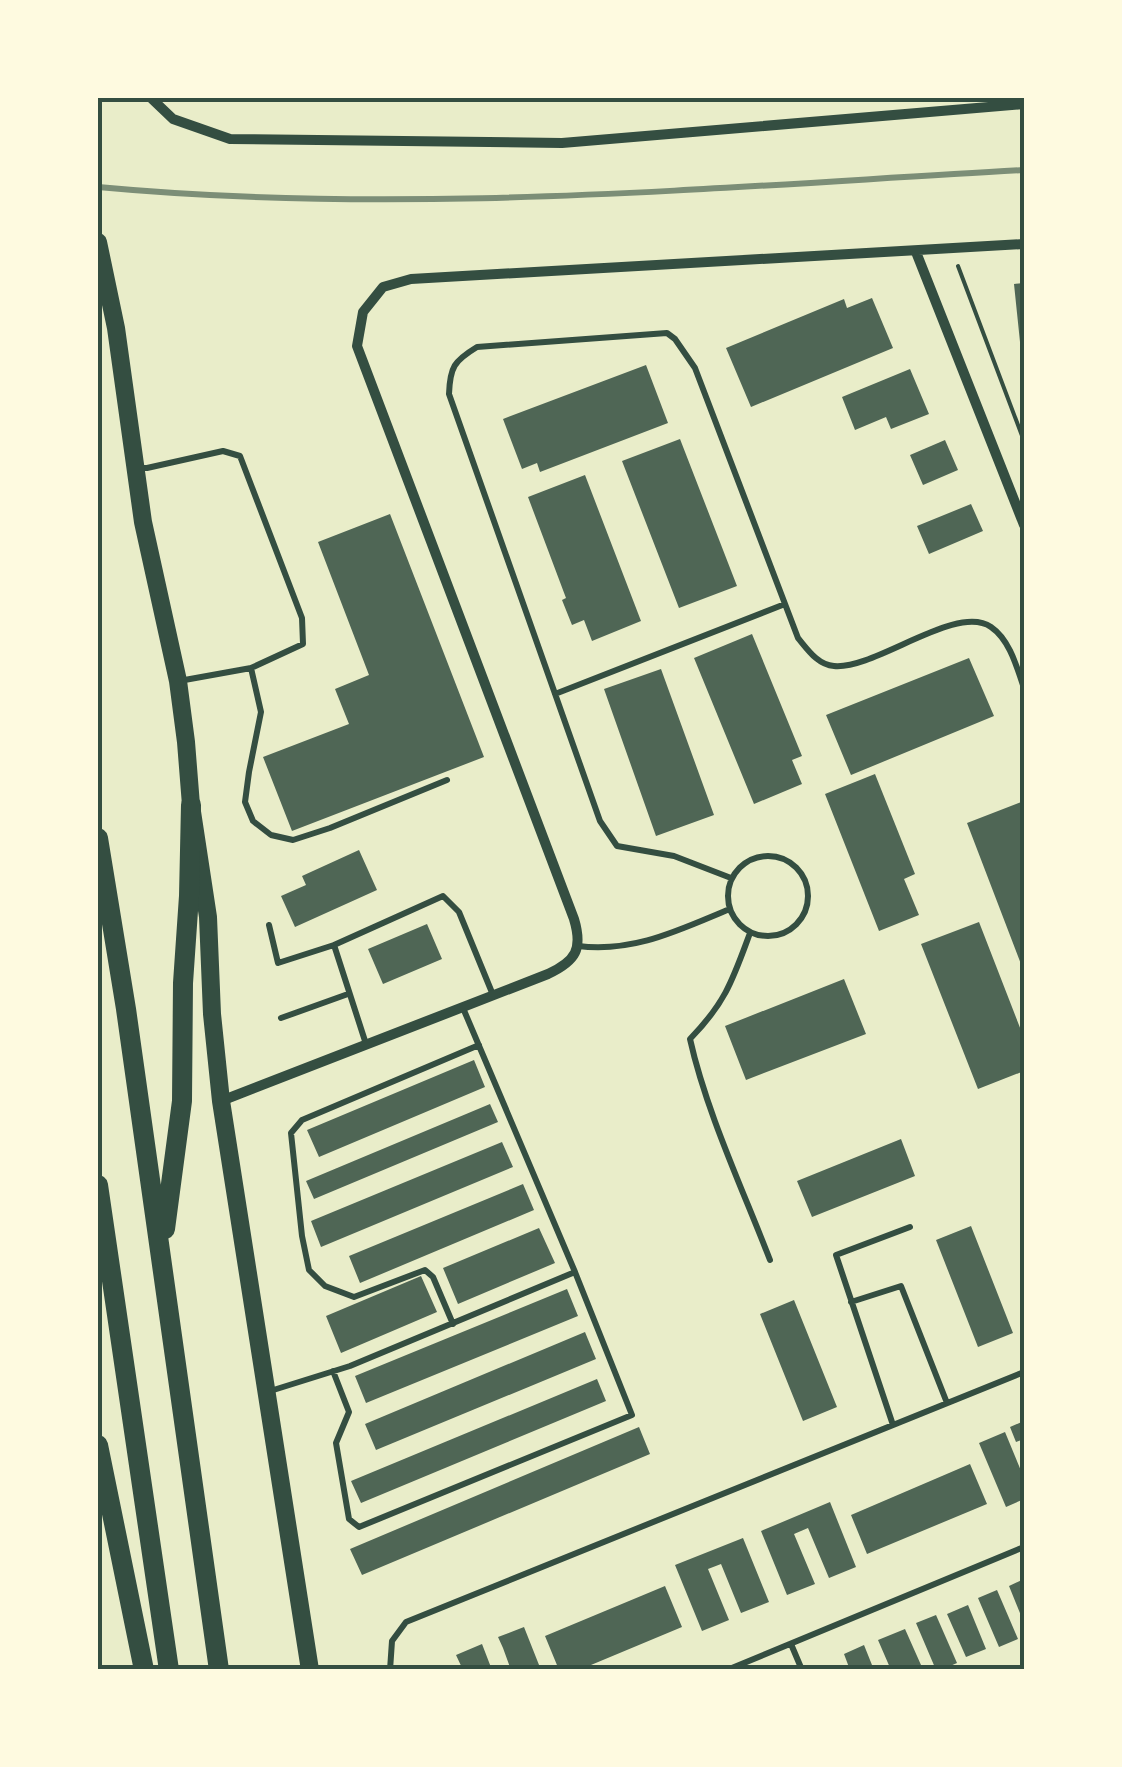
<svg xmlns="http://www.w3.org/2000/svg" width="1122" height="1767" viewBox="0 0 1122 1767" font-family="'Nunito Sans',sans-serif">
<rect width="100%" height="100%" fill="#e9edc9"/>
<path fill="#4f6655" d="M 1024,283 L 1024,341 L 1020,342 L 1014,284 Z
M 872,298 L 893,348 L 751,407 L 726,348 L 844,299 L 847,308 Z
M 646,365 L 668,423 L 540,472 L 537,463 L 522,469 L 503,419 Z
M 910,369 L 929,414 L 891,429 L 886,417 L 855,430 L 842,397 Z
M 680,439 L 737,586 L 679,608 L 622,461 Z
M 945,440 L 958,470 L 923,485 L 910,455 Z
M 585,475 L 641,621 L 592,641 L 584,620 L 572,625 L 562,600 L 566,598 L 528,497 Z
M 971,504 L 983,531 L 929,554 L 917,526 Z
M 390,514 L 484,757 L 292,831 L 263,757 L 349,724 L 335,689 L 369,675 L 318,542 Z
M 752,634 L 802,756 L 792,760 L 802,784 L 754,804 L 694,658 Z
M 969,658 L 994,716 L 851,775 L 826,715 Z
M 661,669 L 714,815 L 656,836 L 604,689 Z
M 875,774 L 915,874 L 904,879 L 919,915 L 879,931 L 825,794 Z
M 1024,801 L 1024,972 L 967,823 Z
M 359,850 L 377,890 L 295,927 L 281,896 L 306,885 L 302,876 Z
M 979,922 L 1024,1038 L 1024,1071 L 978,1089 L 921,944 Z
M 427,924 L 442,959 L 383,984 L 368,949 Z
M 844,979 L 866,1034 L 746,1080 L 725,1026 Z
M 474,1060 L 485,1087 L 319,1157 L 307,1130 Z
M 490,1104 L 498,1122 L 314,1199 L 306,1181 Z
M 901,1139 L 915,1176 L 812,1217 L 797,1181 Z
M 502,1142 L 513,1167 L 321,1247 L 311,1221 Z
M 523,1184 L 534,1210 L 360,1283 L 349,1256 Z
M 971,1226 L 1013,1333 L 978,1347 L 936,1240 Z
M 539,1228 L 555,1263 L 458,1304 L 443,1268 Z
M 421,1276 L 437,1312 L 341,1353 L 326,1316 Z
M 567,1289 L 578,1316 L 366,1403 L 355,1376 Z
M 794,1300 L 837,1407 L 803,1421 L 760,1314 Z
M 585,1332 L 596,1359 L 376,1450 L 365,1424 Z
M 597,1379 L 606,1401 L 361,1503 L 351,1481 Z
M 1024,1421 L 1024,1439 L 1016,1442 L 1010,1427 Z
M 639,1427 L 650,1454 L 362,1575 L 350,1549 Z
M 1005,1432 L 1024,1478 L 1024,1499 L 1006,1507 L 979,1443 Z
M 970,1464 L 987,1504 L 867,1554 L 851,1515 Z
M 830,1502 L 856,1567 L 829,1578 L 808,1528 L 794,1534 L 815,1584 L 787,1595 L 761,1531 Z
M 743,1538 L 769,1602 L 741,1613 L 721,1564 L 708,1569 L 729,1620 L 702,1631 L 675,1565 Z
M 1024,1579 L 1024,1623 L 1009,1586 Z
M 665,1586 L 682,1627 L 579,1670 L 559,1670 L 545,1636 Z
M 997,1590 L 1018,1639 L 999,1647 L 978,1598 Z
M 968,1605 L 986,1649 L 966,1657 L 947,1614 Z
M 936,1615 L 957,1663 L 941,1670 L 936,1670 L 916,1623 Z
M 524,1627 L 541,1670 L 511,1670 L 503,1648 L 498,1637 Z
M 905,1629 L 921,1665 L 911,1670 L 891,1670 L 878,1640 Z
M 482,1644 L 492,1670 L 463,1670 L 456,1655 Z
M 864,1645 L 874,1670 L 850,1670 L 844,1654 Z"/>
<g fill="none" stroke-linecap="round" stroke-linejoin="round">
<path stroke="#344e41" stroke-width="4" d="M 958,266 L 1024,441"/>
<path stroke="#344e41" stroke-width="6" d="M 140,468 L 147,468 L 223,451 L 240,456 L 302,618 L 303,644 L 251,668 L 179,681
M 251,668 L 261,712 L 249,772 L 245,802 L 253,821 L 271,835 L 293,840 L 330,828 L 447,780
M 555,694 L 785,604
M728 896a40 40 0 1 1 80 0a40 40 0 1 1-80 0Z
M 731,878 L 674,856 L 617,846 L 600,821 L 449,394 C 450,367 454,361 477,347 L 667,333 L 675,339 L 695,368 L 798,638 C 808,650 818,665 834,666 C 875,670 956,603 991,627 C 1010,640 1017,668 1024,688
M 269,925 L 278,963 L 334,945
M 750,933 C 733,979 726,1002 690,1039 C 706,1111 743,1190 770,1260
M 578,946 C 634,953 679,930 730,909
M 281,1018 L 348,994
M 366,1044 L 334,945 L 443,896 L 459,912 L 493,995
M 851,1302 L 901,1286 L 947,1403
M 453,1324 L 433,1277 L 425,1270 L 354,1297 L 325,1286 L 309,1270 L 302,1236 L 291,1133 L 302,1120 L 479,1045
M 333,1371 L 349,1412 L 336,1443 L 349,1519 L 359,1527 L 632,1415 L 575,1272
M 267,1392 L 350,1366 L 575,1272 L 463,1008
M 893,1425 L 836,1255 L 910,1227
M 791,1644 L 802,1670
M 390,1670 L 392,1641 L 406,1622 L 1024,1372
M 727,1670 L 1024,1547"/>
<path stroke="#344e41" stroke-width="10" d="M 151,98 L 173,119 L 230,139 L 562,143 L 1024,104
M 916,252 L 1024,525
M 221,1101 L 548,974 C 576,961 583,949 574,919 L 357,346 L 363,312 L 383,287 L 411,279 L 1024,244"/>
<path stroke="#344e41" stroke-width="18" d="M 98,242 L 116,328 L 143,522 L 178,681 L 186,742 L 191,805 L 208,917 L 212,1014 L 221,1101 L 310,1670"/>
<path stroke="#344e41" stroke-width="20" d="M 98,838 L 126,1009 L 219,1670
M 98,1185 L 169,1670
M 165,1229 L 182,1101 L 183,983 L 189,896 L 191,805
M 98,1445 L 144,1670"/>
<path stroke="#7c8e77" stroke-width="6" d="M 98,187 C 406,216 716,187 1024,170"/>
</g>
<rect width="1122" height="1767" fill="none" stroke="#fefae0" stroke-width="200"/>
<rect x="100" y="100" width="922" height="1567" fill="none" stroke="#344e41" stroke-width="4"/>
</svg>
